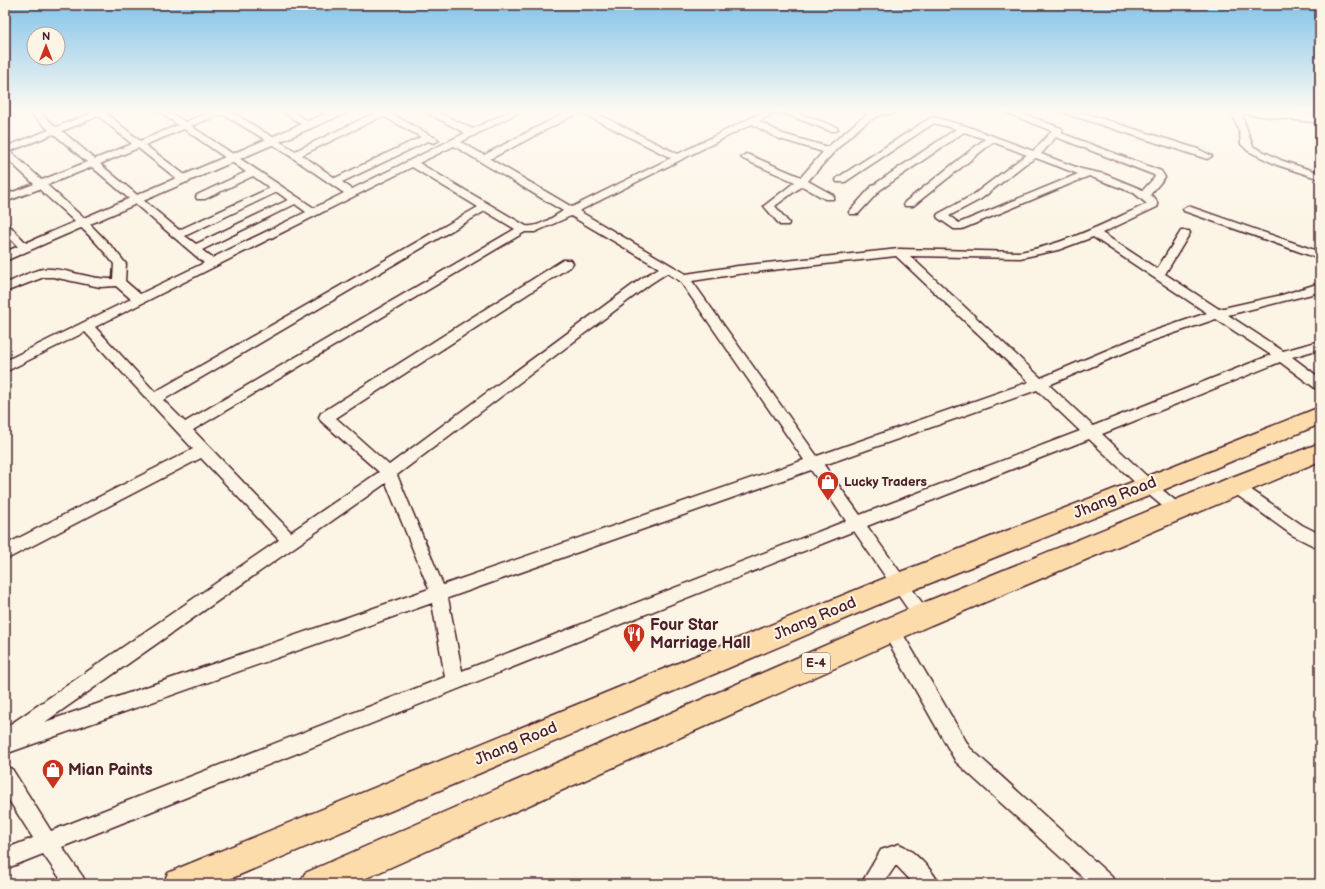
<svg xmlns="http://www.w3.org/2000/svg" width="1325" height="889" viewBox="0 0 1325 889" font-family="'Balsamiq Sans',sans-serif">
<rect width="100%" height="100%" fill="#fcf5e5"/>
<filter id="ink" filterUnits="userSpaceOnUse"><feTurbulence type="fractalNoise" baseFrequency=".025" numOctaves="2"/><feDisplacementMap in="SourceGraphic" scale="8" xChannelSelector="R" yChannelSelector="G"/><feConvolveMatrix kernelMatrix="1 2 1 2 8 2 1 2 1" color-interpolation-filters="sRGB"/></filter>
<g filter="url(#ink)">
<g fill="none" stroke-linecap="round" stroke-linejoin="round">
<path fill="#8dddea" fill-rule="evenodd" d="M 1279,110 L 1305,110 L 1320,112 L 1320,118 L 1283,113 Z"/>
<g stroke="#4a1f2b" stroke-width="3">
<path id="minor" d="M 27,110 L 37,110 L 56,127 L 94,112 L 93,110 L 112,110 L 107,114 L 140,141 L 178,125 L 157,110 L 167,110 L 185,122 L 215,110 L 229,110 L 295,151 L 381,110 L 393,110 L 390,113 L 439,140 L 434,143 L 428,141 L 342,182 L 352,189 L 465,133 L 422,110 L 434,110 L 473,129 L 512,110 L 523,110 L 461,142 L 484,155 L 570,110 L 590,110 L 678,154 L 767,110 L 790,110 L 836,127 L 838,129 L 836,131 L 830,131 L 778,111 L 759,121 L 783,134 L 828,147 L 858,121 L 868,114 L 863,113 L 862,110 L 901,110 C 895,115 885,113 878,116 C 854,127 826,161 808,181 L 833,195 L 834,197 L 833,199 L 825,199 L 802,186 L 775,206 L 789,223 L 788,225 L 780,225 L 764,206 L 795,182 L 743,159 L 741,157 L 746,154 L 749,155 L 801,177 L 823,152 L 777,138 L 752,124 L 579,211 L 686,274 L 738,266 L 899,249 L 1020,252 C 1066,244 1105,223 1147,204 L 1134,193 L 1089,176 L 962,229 L 954,229 L 938,218 L 937,216 L 938,214 L 973,195 L 1019,160 L 1027,155 L 993,142 L 913,206 L 905,206 L 904,204 L 905,202 L 985,139 L 964,132 L 880,190 L 858,214 L 850,214 L 849,212 L 872,186 L 956,129 L 934,123 L 845,182 L 837,182 L 836,180 L 837,178 L 930,118 L 933,117 L 966,126 L 1033,151 L 1052,131 L 1000,110 L 1013,110 L 1061,128 L 1063,130 L 1061,133 L 1161,171 L 1165,177 L 1150,195 L 1155,198 L 1158,205 L 1157,207 L 1102,233 L 1157,269 L 1181,231 L 1189,231 L 1190,233 L 1165,274 L 1219,309 L 1282,295 L 1320,283 L 1320,291 L 1312,294 L 1228,315 L 1283,351 L 1320,341 L 1320,349 L 1292,357 L 1320,378 L 1320,390 L 1315,388 L 1280,362 L 1102,434 L 1153,482 L 1183,507 L 1186,511 L 1183,515 L 1178,517 L 1173,515 L 1143,490 L 1089,439 L 867,526 L 928,611 L 930,616 L 928,621 L 922,624 L 916,621 L 854,531 L 62,847 L 83,877 L 86,884 L 64,884 L 43,854 L 5,869 L 5,849 L 33,838 L 5,794 L 5,766 L 12,769 L 51,831 L 445,677 L 432,603 L 5,754 L 5,728 L 279,540 L 201,458 L 5,560 L 5,545 L 193,449 L 85,332 L 5,372 L 5,361 L 131,299 L 116,286 L 100,287 L 53,277 L 44,277 L 5,292 L 5,284 C 17,279 30,271 43,269 C 63,267 90,280 113,279 L 114,264 C 93,236 65,213 39,189 L 5,202 L 5,195 L 34,184 L 5,157 L 5,147 L 49,130 ZM 580,112 L 671,158 L 572,207 L 490,159 ZM 222,114 L 271,143 L 344,193 L 314,208 L 191,126 ZM 99,116 L 132,144 L 95,159 L 62,131 ZM 383,116 L 421,137 L 335,178 L 302,155 ZM 184,129 L 246,172 L 197,195 L 196,197 L 197,199 L 205,199 L 253,176 L 270,188 L 179,230 L 100,164 L 138,148 L 181,182 L 189,182 L 190,180 L 189,178 L 145,145 ZM 54,134 L 87,162 L 42,180 L 10,151 ZM 1056,137 L 1154,175 L 1155,177 L 1143,190 L 1104,174 L 1081,169 L 1041,154 ZM 454,146 L 563,211 C 553,217 538,228 526,226 L 419,163 ZM 1036,158 L 1078,174 L 959,223 L 949,216 L 981,199 L 1025,164 ZM 92,167 L 204,263 L 140,294 L 125,281 L 126,264 L 114,249 L 87,221 L 47,185 ZM 412,167 L 478,207 L 155,392 L 95,327 ZM 277,192 L 288,200 L 196,244 L 185,236 ZM 295,204 L 306,212 L 212,258 L 202,250 ZM 485,211 L 515,229 L 185,422 L 163,400 ZM 571,216 L 659,268 L 642,278 L 389,465 L 336,418 L 571,266 L 573,263 L 571,260 L 563,260 L 321,413 L 319,417 L 321,421 L 379,472 L 291,532 L 193,430 L 525,232 L 535,232 ZM 1093,237 L 1207,313 L 1145,334 L 1041,378 L 910,256 L 1020,258 L 1058,250 ZM 896,256 L 1029,382 L 817,456 L 692,281 L 738,274 ZM 667,273 L 680,281 L 804,460 L 443,585 L 397,475 L 650,284 ZM 1216,319 L 1271,355 L 1093,426 L 1049,385 L 1154,340 ZM 1037,390 L 1080,431 L 860,515 L 824,465 ZM 811,470 L 846,521 L 462,671 L 448,598 ZM 386,483 L 429,589 L 45,722 Z
M 281,110 L 291,110 L 314,126 L 312,128 L 306,128 Z
M 319,110 L 329,110 L 337,116 L 332,119 Z
M 1060,110 L 1074,110 L 1198,149 L 1212,156 L 1207,159 L 1204,158 L 1061,112 Z
M 1231,110 L 1240,110 C 1243,117 1251,144 1254,147 L 1283,161 L 1320,173 L 1320,179 L 1277,165 L 1248,151 L 1241,144 L 1240,134 Z
M 1188,206 L 1320,252 L 1320,259 L 1184,211 L 1183,209 Z
M 5,224 L 9,225 L 29,246 L 31,248 L 29,250 L 21,250 L 5,233 Z
M 1235,480 L 1240,482 L 1302,525 L 1320,534 L 1320,549 L 1292,535 L 1230,490 L 1228,486 L 1230,482 Z
M 891,622 L 897,624 L 970,748 L 1112,877 L 1115,884 L 1090,884 L 956,762 L 885,636 L 883,630 L 885,624 Z
M 899,844 C 912,849 934,871 939,884 L 914,884 L 896,865 L 883,884 L 861,884 L 881,850 Z"/>
</g>
<g stroke="#4a1f2b" stroke-width="3">
<path id="tertiary" d="M 334,110 L 350,110 L 348,112 L 5,261 L 5,252 Z"/>
</g>
<g stroke="#4a1f2b" stroke-width="3">
<path id="secondary" d="M 1240,110 L 1280,110 L 1320,115 L 1320,123 L 1246,114 L 1241,113 Z"/>
</g>
<g stroke="#4a1f2b" stroke-width="3">
<path id="trunk" d="M 1320,407 L 1320,424 L 1156,493 L 908,592 L 218,884 L 163,884 L 168,873 L 179,868 L 890,576 L 1140,479 Z
M 1320,443 L 1320,461 L 931,625 L 353,884 L 300,884 L 305,873 L 913,607 L 1227,479 Z"/>
</g>
<use href="#minor" fill="#fcf5e5" fill-rule="evenodd"/>
<use href="#tertiary" fill="#fcf5e5" fill-rule="evenodd"/>
<use href="#secondary" fill="#fcf5e5" fill-rule="evenodd"/>
<use href="#trunk" fill="#fddcac" fill-rule="evenodd"/>
</g>
</g>
<linearGradient id="sky" x2="0" y2="1"><stop stop-color="#83c4e9"/><stop offset="0.47" stop-color="#fefaf3"/><stop offset="1" stop-color="#fefaf3" stop-opacity="0"/></linearGradient>
<rect width="1325" height="235" fill="url(#sky)"/>
<defs>
<g id="shop-pin" transform="scale(1.15)"><path d="M0 17L-7.5 6A9.5 9.5 0 1 1 7.5 6Z" fill="#c8321e" stroke="#fcf5e5"/><path d="M-5-2.5h2.3a2.7 3.5 0 0 1 5.4 0H5L5.5 6h-11ZM-1.5-2.5h3a1.5 2.3 0 0 0-3 0Z" fill="#fff"/></g>
<g id="restaurant-pin" transform="scale(1.15)"><path d="M0 17L-7.5 6A9.5 9.5 0 1 1 7.5 6Z" fill="#c8321e" stroke="#fcf5e5"/><path d="M-5-6h1v4h1v-4h1v4h1v-4h1v5L-1.5 .5V6h-2V.5L-5-1ZM5-6V6H3V1.5H1.5Q1.5-4 5-6Z" fill="#fff"/></g>
</defs>
<g fill-rule="evenodd">
<use href="#shop-pin" x="828" y="482"/>
<use href="#restaurant-pin" x="634" y="634"/>
<use href="#shop-pin" x="53" y="770"/>
</g>
<g text-anchor="middle" dominant-baseline="central" stroke-width="4" stroke-linejoin="round" paint-order="stroke">
<rect fill="#fcf5e5" stroke="#7f5f63" stroke-width="1" x="802" y="653" width="28" height="20" rx="3"/>
<g font-size="12" font-weight="bold" fill="#4a1f2b">
<text x="816" y="663">E-4</text>
</g>
<g font-size="13" font-weight="bold" fill="#4a1f2b" stroke="#fcf5e5" text-anchor="start">
<text x="844" y="482">Lucky Traders</text>
</g>
<g font-size="16" fill="#4a1f2b" stroke="#fcf5e5">
<text transform="translate(1115 498) rotate(-22)">Jhang Road</text>
<text transform="translate(815 619) rotate(-23)">Jhang Road</text>
<text transform="translate(516 744) rotate(-23)">Jhang Road</text>
</g>
<g font-size="16" font-weight="bold" fill="#4a1f2b" stroke="#fcf5e5" text-anchor="start">
<text x="650" y="625">Four Star<tspan x="650" dy="18">Marriage Hall</tspan></text>
<text x="68" y="770">Mian Paints</text>
</g>
</g>
<rect width="1325" height="889" fill="none" stroke="#fcf5e5" stroke-width="20"/>
<rect x="10" y="10" width="1305" height="869" fill="none" stroke="#4a1f2b" stroke-width="1.5" filter="url(#ink)"/>
<g transform="translate(46 46)"><circle r="19" fill="#fcf5e5" stroke="#b59f9b"/>
<path d="M0-3L7 15L0 10L-7 15Z" fill="#c8321e"/>
<text y="-6" font-size="11" font-weight="bold" text-anchor="middle" fill="#4a1f2b">N</text>
</g>
</svg>
